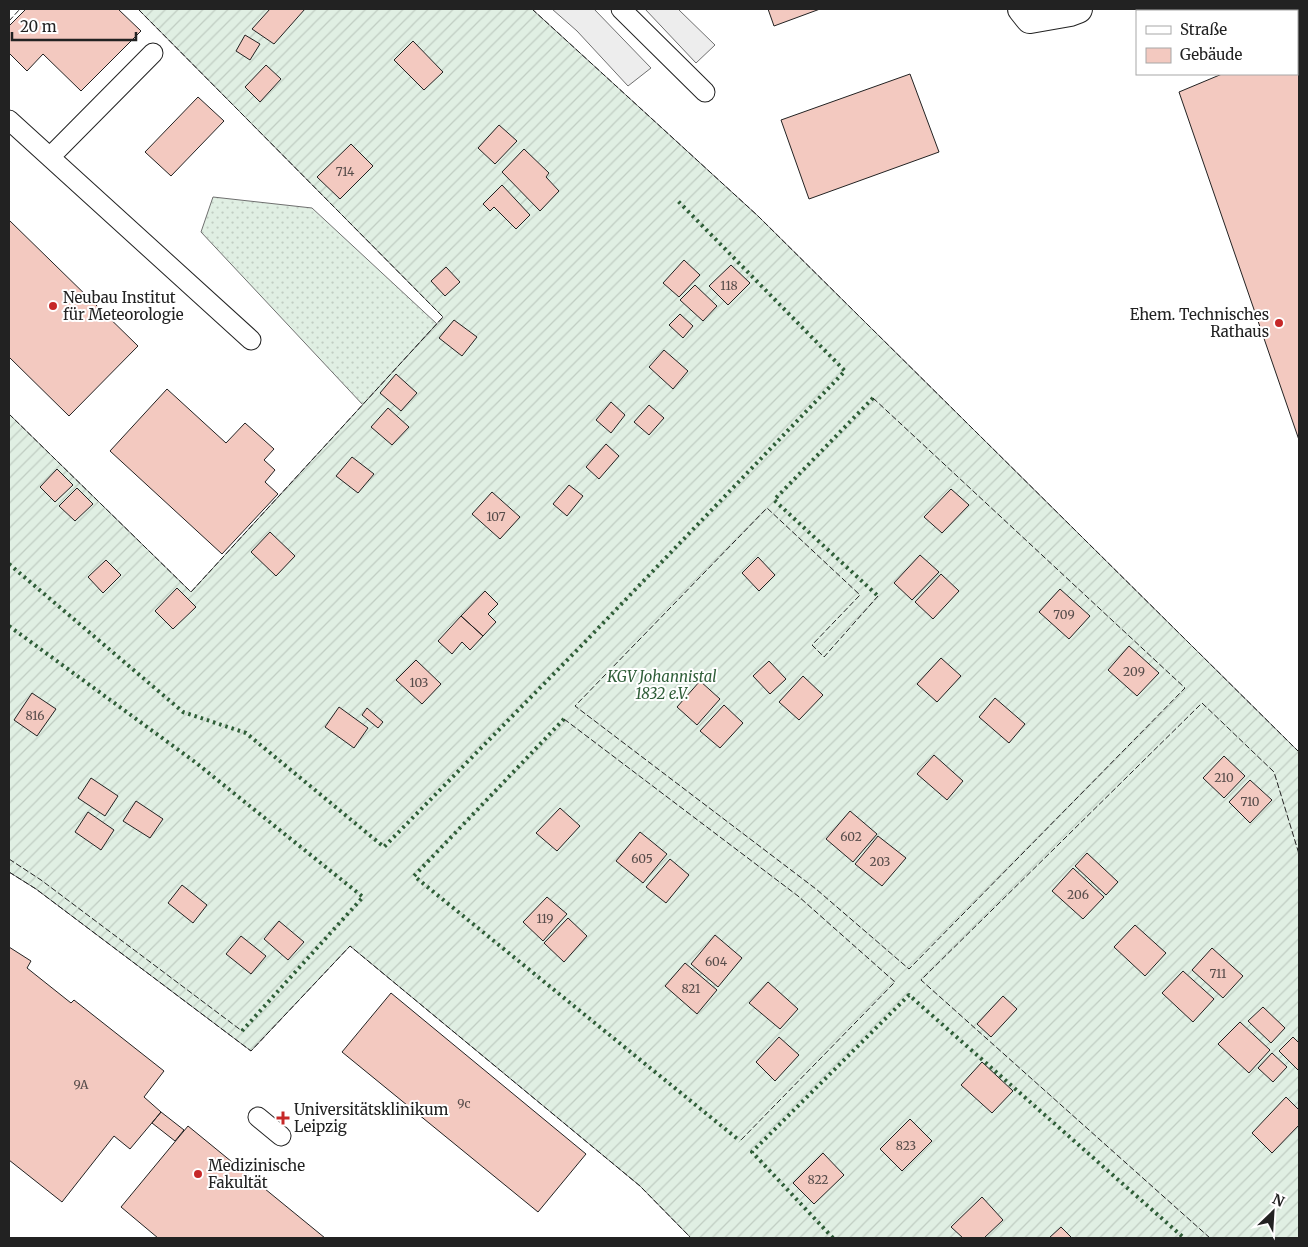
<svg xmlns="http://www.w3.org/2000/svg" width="1308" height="1247" viewBox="0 0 1308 1247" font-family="Merriweather,serif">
<defs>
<pattern id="grass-dots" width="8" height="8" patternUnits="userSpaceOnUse" patternTransform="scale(1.25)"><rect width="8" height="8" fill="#e0efe3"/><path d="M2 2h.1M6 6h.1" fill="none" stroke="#c0cdc2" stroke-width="1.8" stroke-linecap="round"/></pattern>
<pattern id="garden-furrows" width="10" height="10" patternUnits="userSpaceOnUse" patternTransform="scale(1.25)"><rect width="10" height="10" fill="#e0efe3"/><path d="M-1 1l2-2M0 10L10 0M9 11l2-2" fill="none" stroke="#c0cdc2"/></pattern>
</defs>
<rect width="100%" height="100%" fill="#fff"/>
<path fill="url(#grass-dots)" stroke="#6f6f6f" d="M 213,197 L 312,208 L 437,324 L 363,405 L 201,232 Z"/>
<path fill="url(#garden-furrows)" stroke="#6f6f6f" d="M 138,9 L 532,9 L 758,216 L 1299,752 L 1299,1238 L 691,1238 L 640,1186 L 350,946 L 251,1051 L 36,889 L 9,872 L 9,414 L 191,592 L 443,317 Z"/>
<path fill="#ededed" stroke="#6f6f6f" d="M 552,9 L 594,9 L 651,68 L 628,86 L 577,31 Z
M 645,9 L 678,9 L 715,45 L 696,63 Z"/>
<path fill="#f3c9c0" stroke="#222" d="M 26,9 L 118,9 L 141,31 L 81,91 L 43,54 L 27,71 L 9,53 L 9,26 Z
M 270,9 L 305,9 L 274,44 L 252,29 Z
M 768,9 L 820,9 L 774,26 Z
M 1259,9 L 1299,9 L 1299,440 L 1179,92 L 1222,74 L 1297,74 L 1297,11 L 1252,11 Z
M 245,35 L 260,44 L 250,60 L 236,51 Z
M 413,41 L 443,72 L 424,90 L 394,60 Z
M 266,65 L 281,79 L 260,102 L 245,87 Z
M 910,74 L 939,152 L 809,199 L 781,120 Z
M 198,97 L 224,121 L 171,176 L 145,152 Z
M 499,125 L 517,141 L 495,164 L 478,148 Z
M 351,144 L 373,166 L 340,199 L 317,177 Z
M 524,149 L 549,173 L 546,177 L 559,191 L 540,211 L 502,172 Z
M 502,185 L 530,215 L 516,229 L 494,207 L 490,211 L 483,204 Z
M 9,220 L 138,346 L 69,416 L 9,357 Z
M 684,260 L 700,275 L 679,297 L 663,283 Z
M 731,265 L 750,283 L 728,305 L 709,286 Z
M 446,267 L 460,282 L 445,296 L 431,281 Z
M 695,285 L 717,306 L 703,321 L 680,300 Z
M 680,314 L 693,326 L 683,338 L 669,325 Z
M 454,320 L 477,337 L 462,356 L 439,338 Z
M 664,350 L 688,371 L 673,389 L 649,367 Z
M 396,374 L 417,393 L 401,411 L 380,393 Z
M 167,389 L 226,443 L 245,423 L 274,449 L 264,460 L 275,470 L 265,482 L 278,494 L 222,554 L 110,451 Z
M 611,402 L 625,415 L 611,433 L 596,420 Z
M 649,405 L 664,418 L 649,435 L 634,422 Z
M 388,408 L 409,427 L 392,445 L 371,427 Z
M 606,444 L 619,456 L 599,479 L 586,467 Z
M 352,457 L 374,474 L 358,493 L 336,476 Z
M 57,469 L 73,485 L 55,502 L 40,487 Z
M 569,485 L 583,496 L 567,516 L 553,504 Z
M 77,488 L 93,504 L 75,521 L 59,506 Z
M 951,489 L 969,505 L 942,533 L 924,517 Z
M 492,492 L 520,517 L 500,539 L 472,514 Z
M 270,532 L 295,556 L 276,576 L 251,552 Z
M 920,555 L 939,572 L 912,600 L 894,583 Z
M 758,557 L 775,575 L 759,591 L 742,573 Z
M 106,560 L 121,575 L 103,593 L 88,577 Z
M 941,574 L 959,591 L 933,619 L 915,602 Z
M 177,588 L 196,607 L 173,629 L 155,611 Z
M 1060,589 L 1090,616 L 1069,639 L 1039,612 Z
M 485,591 L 498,604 L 488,614 L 496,622 L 483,636 L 461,616 Z
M 461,616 L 483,636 L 470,650 L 462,642 L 452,654 L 438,641 Z
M 1129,646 L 1159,673 L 1137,696 L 1108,670 Z
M 941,658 L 961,676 L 937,702 L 917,684 Z
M 416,660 L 441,684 L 422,704 L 396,680 Z
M 769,661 L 786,679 L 770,694 L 753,676 Z
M 803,676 L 823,695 L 799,720 L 779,702 Z
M 700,681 L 720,699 L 697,725 L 677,707 Z
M 32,693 L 56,709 L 37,736 L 14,720 Z
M 995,698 L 1025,724 L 1009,743 L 979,717 Z
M 724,705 L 743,723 L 720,748 L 700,731 Z
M 339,707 L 368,728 L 354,748 L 325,727 Z
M 367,708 L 383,722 L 378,728 L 362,715 Z
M 934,755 L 963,781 L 947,800 L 917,774 Z
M 1224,756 L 1245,776 L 1224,798 L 1203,778 Z
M 91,778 L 118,796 L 105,816 L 78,798 Z
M 1250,780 L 1272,800 L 1250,823 L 1229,802 Z
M 136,801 L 163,819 L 150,838 L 123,821 Z
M 560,808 L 580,826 L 557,851 L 536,833 Z
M 850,811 L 877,834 L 853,862 L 826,839 Z
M 88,812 L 114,830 L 101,850 L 75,832 Z
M 640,832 L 667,854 L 643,883 L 616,861 Z
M 878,836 L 906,858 L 882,886 L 855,864 Z
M 1087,853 L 1118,882 L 1106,895 L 1075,866 Z
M 670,859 L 689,875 L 666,903 L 646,887 Z
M 1073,868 L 1104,897 L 1083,919 L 1052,891 Z
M 182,885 L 207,905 L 193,923 L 168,903 Z
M 547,897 L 567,914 L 543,941 L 523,922 Z
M 568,918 L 587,936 L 564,962 L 544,943 Z
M 279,921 L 304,942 L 288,960 L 264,939 Z
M 1135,925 L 1166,953 L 1145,976 L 1114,947 Z
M 715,935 L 742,958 L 718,987 L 691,964 Z
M 241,936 L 266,956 L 251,974 L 226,954 Z
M 9,947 L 31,961 L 27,968 L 71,1003 L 74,1000 L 164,1071 L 144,1097 L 161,1112 L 130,1149 L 114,1136 L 62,1202 L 9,1160 Z
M 1212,948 L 1243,976 L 1223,998 L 1192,970 Z
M 685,963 L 717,990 L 697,1014 L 665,986 Z
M 1183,971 L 1214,999 L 1193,1022 L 1162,993 Z
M 768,982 L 798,1009 L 780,1029 L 749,1003 Z
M 391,993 L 586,1154 L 538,1212 L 342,1052 Z
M 1003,996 L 1017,1009 L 991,1037 L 977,1024 Z
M 1263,1007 L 1285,1028 L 1271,1043 L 1248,1021 Z
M 1240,1022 L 1270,1050 L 1249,1073 L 1218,1044 Z
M 779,1037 L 799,1055 L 775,1081 L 756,1062 Z
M 1293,1037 L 1299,1043 L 1299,1071 L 1279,1051 Z
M 1272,1053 L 1287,1067 L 1273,1082 L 1258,1068 Z
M 982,1062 L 1013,1091 L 992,1113 L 961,1085 Z
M 1286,1097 L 1299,1110 L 1299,1125 L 1272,1153 L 1252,1133 Z
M 161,1112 L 184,1130 L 175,1141 L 152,1123 Z
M 910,1119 L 932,1141 L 902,1171 L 880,1149 Z
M 188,1126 L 325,1238 L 158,1238 L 121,1207 Z
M 823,1153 L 844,1175 L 814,1204 L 793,1183 Z
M 982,1197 L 1003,1220 L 984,1238 L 963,1238 L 951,1227 Z
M 1061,1227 L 1072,1238 L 1049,1238 Z"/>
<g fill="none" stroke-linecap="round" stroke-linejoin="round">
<g stroke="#222" stroke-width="21">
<path id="service" d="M 621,9 L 705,92
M 9,120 L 251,340
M 50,157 L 153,53
M 258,1117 L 281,1136"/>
</g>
<g stroke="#222" stroke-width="30">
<path id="minor" d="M 1022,9 L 1030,19 L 1070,12 L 1078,9"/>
</g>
<use href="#service" stroke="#fff" stroke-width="19"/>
<use href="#minor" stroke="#fff" stroke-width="28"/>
<path stroke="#2f5e38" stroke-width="4" stroke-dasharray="2.5 4" stroke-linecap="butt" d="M 873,398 L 774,500 L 878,596
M 9,564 L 183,712 L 246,733 L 384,847 L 583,644 L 845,371 L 678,201
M 9,626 L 195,762 L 363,897 L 242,1031
M 564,719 L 414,876 L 740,1141
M 833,1238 L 752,1152 L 909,995 L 1184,1238"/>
<path stroke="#222" stroke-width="1" stroke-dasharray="6 2.5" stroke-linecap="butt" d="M 532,9 L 758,216 L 1299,752
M 9,21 L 20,9
M 873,398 L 1185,688 L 909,969 L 816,889 L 575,706 L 767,508 L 860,595 L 812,645 L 824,657 L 878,596
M 9,414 L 191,592 L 443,317 L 138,9
M 564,719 L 798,896 L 895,982 L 740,1141
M 9,859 L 41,880 L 242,1031
M 9,872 L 36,889 L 251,1051 L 350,946 L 640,1186 L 691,1238
M 1210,1238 L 921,980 L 1202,703 L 1274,772 L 1299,854"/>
</g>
<g fill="#c62828" stroke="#fff" stroke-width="2">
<circle cx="53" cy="306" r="5"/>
<circle cx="1279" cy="323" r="5"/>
<path d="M280.5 1110.5h5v5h5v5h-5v5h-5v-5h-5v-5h5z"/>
<circle cx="198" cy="1174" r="5"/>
</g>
<g text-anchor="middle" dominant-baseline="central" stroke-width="4" stroke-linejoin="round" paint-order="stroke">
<g font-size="12" fill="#564c4a">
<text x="345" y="171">714</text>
<text x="729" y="285">118</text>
<text x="496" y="516">107</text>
<text x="1064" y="614">709</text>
<text x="1134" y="671">209</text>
<text x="419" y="682">103</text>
<text x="35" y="715">816</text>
<text x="1224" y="777">210</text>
<text x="1250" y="801">710</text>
<text x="851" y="836">602</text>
<text x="642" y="858">605</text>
<text x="880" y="861">203</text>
<text x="1078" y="894">206</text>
<text x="545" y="918">119</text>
<text x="716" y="961">604</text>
<text x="1218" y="973">711</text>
<text x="691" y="988">821</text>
<text x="81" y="1084">9A</text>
<text x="464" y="1103">9c</text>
<text x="906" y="1145">823</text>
<text x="818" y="1179">822</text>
</g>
<g font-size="15" fill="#222" stroke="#fff" text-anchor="start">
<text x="63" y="297">Neubau Institut<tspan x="63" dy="17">für Meteorologie</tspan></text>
<text x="1269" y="314" text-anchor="end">Ehem. Technisches<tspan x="1269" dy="17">Rathaus</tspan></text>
<text x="294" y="1109">Universitätsklinikum<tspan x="294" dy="17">Leipzig</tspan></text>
<text x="208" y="1165">Medizinische<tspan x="208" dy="17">Fakultät</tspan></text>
</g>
<g font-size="15" font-style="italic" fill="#2f5e38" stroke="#fff">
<text x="662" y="676">KGV Johannistal<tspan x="662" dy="17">1832 e.V.</tspan></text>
</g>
</g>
<rect width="1308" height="1247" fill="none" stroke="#222222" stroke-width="20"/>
<rect x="1136" y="10" width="162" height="65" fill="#ffffff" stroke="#a7a7a7"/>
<rect x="1146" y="26" width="25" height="8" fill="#ffffff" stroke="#a7a7a7"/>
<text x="1180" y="35" font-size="15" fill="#222222">Straße</text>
<rect x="1146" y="48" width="25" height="15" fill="#f3c9c0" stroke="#a7a7a7"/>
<text x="1180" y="60" font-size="15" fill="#222222">Gebäude</text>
<g transform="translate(1273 1212) rotate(25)" stroke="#ffffff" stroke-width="4" paint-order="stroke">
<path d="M0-4L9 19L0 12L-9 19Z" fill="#222222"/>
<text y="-8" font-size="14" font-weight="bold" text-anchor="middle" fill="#222222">N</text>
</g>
<path d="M12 32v8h124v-8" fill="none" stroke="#222222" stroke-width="2.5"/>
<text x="20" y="32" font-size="15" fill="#222222" stroke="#ffffff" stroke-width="4" paint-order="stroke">20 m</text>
</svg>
